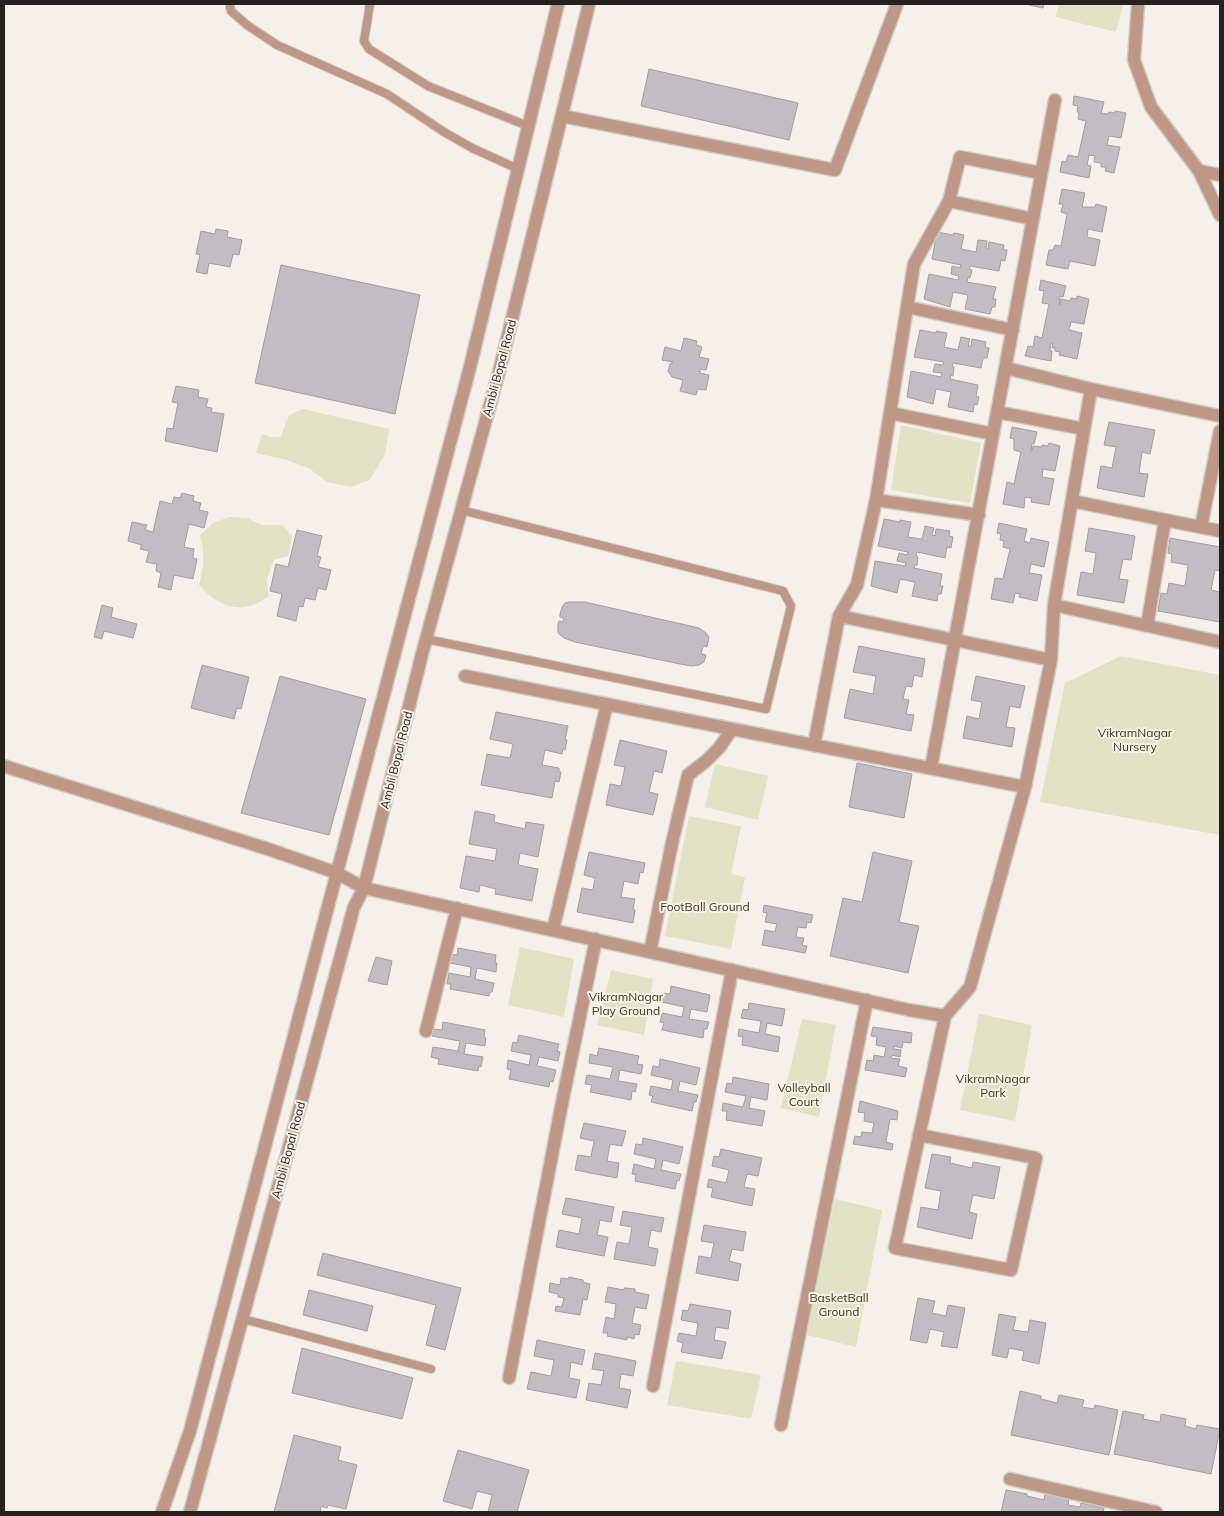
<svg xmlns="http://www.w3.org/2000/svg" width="1224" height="1516" viewBox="0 0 1224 1516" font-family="Mulish,sans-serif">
<rect width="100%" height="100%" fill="#f5f1ea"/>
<path fill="#dfe2c3" d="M 1059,4 L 1123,4 L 1116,32 L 1055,17 Z
M 303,409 L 389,429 L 385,454 L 370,480 L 351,487 L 327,482 L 310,469 L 287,460 L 256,453 L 262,434 L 270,437 L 281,437 L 289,415 Z
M 901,425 L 981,443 L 970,503 L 891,490 Z
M 229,517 L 247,518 L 262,525 L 283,525 L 292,536 L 288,556 L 274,560 C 269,572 264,583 269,596 C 242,616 220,608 199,585 C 204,568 205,553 200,535 L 213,523 Z
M 1121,656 L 1220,675 L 1220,835 L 1040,802 L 1065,683 Z
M 715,764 L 768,776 L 758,820 L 705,807 Z
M 689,816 L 741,826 L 731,874 L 745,877 L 731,949 L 665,936 Z
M 520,947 L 574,959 L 564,1017 L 508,1005 Z
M 611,970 L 653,979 L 644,1035 L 597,1025 Z
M 979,1014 L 1032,1025 L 1015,1121 L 960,1110 Z
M 802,1019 L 836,1025 L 819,1117 L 781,1108 Z
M 835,1199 L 882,1210 L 856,1347 L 807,1335 Z
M 676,1361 L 761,1375 L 751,1419 L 667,1405 Z"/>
<path fill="#c0bdc3" stroke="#a19da3" d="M 1025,4 L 1044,4 L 1043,8 Z
M 649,69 L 798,103 L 789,140 L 641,106 Z
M 1074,96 L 1104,102 L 1101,113 L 1108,114 L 1109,112 L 1115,113 L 1115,111 L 1126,113 L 1121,138 L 1109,136 L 1107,145 L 1120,147 L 1114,173 L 1105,171 L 1106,167 L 1101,167 L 1101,163 L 1094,162 L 1095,156 L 1089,155 L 1087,165 L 1091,166 L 1089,178 L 1060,172 L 1062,161 L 1066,162 L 1068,155 L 1078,157 L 1086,121 L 1078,119 L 1079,112 L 1077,112 L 1078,106 L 1073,105 Z
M 1062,189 L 1085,193 L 1082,207 L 1095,207 L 1096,204 L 1107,207 L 1102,232 L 1088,229 L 1087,237 L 1100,240 L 1095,266 L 1070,261 L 1068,269 L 1046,265 L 1049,250 L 1053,250 L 1055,245 L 1061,246 L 1067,214 L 1061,212 L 1063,204 L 1059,204 Z
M 216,229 L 228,231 L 227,237 L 242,240 L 239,255 L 233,254 L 230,267 L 209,263 L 207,274 L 196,272 L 200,255 L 196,254 L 201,231 L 215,234 Z
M 937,232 L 953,235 L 954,233 L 964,235 L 961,249 L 976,252 L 978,240 L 987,241 L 986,248 L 988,249 L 989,242 L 1004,245 L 1003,249 L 1007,250 L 1005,261 L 1001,260 L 999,271 L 970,266 L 969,269 L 972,270 L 970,278 L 968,277 L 967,282 L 996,287 L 993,299 L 996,299 L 995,307 L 992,307 L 990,314 L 965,309 L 968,295 L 953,292 L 950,307 L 924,299 L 929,274 L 958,280 L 959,276 L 951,274 L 952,266 L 960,268 L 961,265 L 932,259 Z
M 281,265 L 420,295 L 395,414 L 255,383 Z
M 1041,280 L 1066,286 L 1063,297 L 1060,296 L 1059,305 L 1060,305 L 1061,299 L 1070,301 L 1071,298 L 1077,299 L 1077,296 L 1089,299 L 1084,324 L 1071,322 L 1069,330 L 1082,333 L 1077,359 L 1059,355 L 1060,352 L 1055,351 L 1055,348 L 1052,348 L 1053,343 L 1051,343 L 1050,350 L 1052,351 L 1051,361 L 1025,356 L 1028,346 L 1033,347 L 1035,336 L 1042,338 L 1049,304 L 1042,303 L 1044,291 L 1039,290 Z
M 920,330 L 936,333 L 936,331 L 947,333 L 944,347 L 958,350 L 961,337 L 970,339 L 968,346 L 971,346 L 972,339 L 986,342 L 985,347 L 989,348 L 987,358 L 983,358 L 981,368 L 953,363 L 952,367 L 954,367 L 953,376 L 951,375 L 950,379 L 978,385 L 976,396 L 979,397 L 977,405 L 974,404 L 973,412 L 948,407 L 951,392 L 936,389 L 933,404 L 907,397 L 911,371 L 941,377 L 942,373 L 933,372 L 935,364 L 943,365 L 944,362 L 914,357 Z
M 684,338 L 697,341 L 696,345 L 702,347 L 699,357 L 709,359 L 706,370 L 700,369 L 700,373 L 709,375 L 706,390 L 698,389 L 696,395 L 680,391 L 683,380 L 672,377 L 668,371 L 670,364 L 673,362 L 662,360 L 665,347 L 681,351 Z
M 176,386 L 199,390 L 198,397 L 208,399 L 206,407 L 212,408 L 211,412 L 224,414 L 217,452 L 165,441 L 167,428 L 173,429 L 178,403 L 172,402 Z
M 1109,422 L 1155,430 L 1150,454 L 1142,452 L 1139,473 L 1148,474 L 1144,497 L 1097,488 L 1101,466 L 1112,468 L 1116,447 L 1104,445 Z
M 1012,427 L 1037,432 L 1034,444 L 1032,443 L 1031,451 L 1032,451 L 1033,446 L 1042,447 L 1042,445 L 1048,446 L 1049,443 L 1060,446 L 1055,471 L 1043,469 L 1042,477 L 1054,479 L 1049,505 L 1031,502 L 1032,498 L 1025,497 L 1024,508 L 1003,504 L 1007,482 L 1014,484 L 1021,452 L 1014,450 L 1014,439 L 1010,438 Z
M 182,493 L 194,496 L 193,501 L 201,503 L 199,510 L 208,512 L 204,528 L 189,524 L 184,547 L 194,549 L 193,558 L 197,559 L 193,579 L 174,575 L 171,590 L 158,587 L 161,573 L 156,571 L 157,564 L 146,562 L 149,551 L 140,549 L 142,545 L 128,541 L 132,522 L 147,525 L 145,530 L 153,532 L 160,501 L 172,504 L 174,497 L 180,498 Z
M 884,519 L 900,522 L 900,520 L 911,522 L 908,537 L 922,539 L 925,526 L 934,528 L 932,535 L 935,536 L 936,529 L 950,531 L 949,536 L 953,537 L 951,548 L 947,547 L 945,558 L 917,552 L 916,556 L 918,557 L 917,565 L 915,565 L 914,568 L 942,574 L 940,586 L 943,586 L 941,594 L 938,594 L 937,601 L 912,596 L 915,582 L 900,579 L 897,593 L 871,586 L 875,561 L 905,566 L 906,563 L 897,561 L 899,553 L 907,555 L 908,552 L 878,546 Z
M 999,523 L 1027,529 L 1024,541 L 1030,543 L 1031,538 L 1049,542 L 1044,567 L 1031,564 L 1029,573 L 1042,575 L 1037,601 L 1019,597 L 1020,594 L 1015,593 L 1013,603 L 991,599 L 995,578 L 1003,579 L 1010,549 L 1003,547 L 1004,541 L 1000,540 L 1001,534 L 997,533 Z
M 1089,528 L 1135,536 L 1131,560 L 1123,559 L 1119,579 L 1128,580 L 1124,603 L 1077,595 L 1081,572 L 1093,574 L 1096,553 L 1085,551 Z
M 297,530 L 322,536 L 317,556 L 321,557 L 318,567 L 331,570 L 326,590 L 318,588 L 315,600 L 305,598 L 303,607 L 299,606 L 296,621 L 277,616 L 282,594 L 270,591 L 276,564 L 288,567 Z
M 1170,538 L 1220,547 L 1220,571 L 1215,570 L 1211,590 L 1220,592 L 1220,622 L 1158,611 L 1161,593 L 1167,594 L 1169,583 L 1185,586 L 1188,565 L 1171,562 L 1172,554 L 1168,553 Z
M 569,602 L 585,602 L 699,628 L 706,633 L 709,637 L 707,647 L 703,646 L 701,654 L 706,655 L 704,662 L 699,665 L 691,666 L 675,663 L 575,642 L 564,638 L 558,633 L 558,624 L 559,621 L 563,622 L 564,618 L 560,617 L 560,614 L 562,607 L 565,603 Z
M 102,605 L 113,608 L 111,617 L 137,624 L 133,638 L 104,631 L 102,639 L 94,637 Z
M 859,646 L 925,659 L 922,677 L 914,675 L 912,687 L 906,686 L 903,699 L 909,700 L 906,714 L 914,715 L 911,731 L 844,718 L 850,689 L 873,694 L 876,676 L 853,672 Z
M 202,665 L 249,677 L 241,709 L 237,708 L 234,719 L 191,708 Z
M 280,676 L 366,699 L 329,835 L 241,813 Z
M 976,676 L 1025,686 L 1020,708 L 1010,706 L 1006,727 L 1015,728 L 1012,747 L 963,738 L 967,716 L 979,719 L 982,702 L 971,700 Z
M 496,712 L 568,726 L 565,740 L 567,740 L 565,750 L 563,749 L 562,754 L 545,750 L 542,765 L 559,768 L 559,772 L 561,772 L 559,782 L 555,781 L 552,798 L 481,785 L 487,754 L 510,758 L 513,744 L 490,739 Z
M 620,740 L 667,751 L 662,773 L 654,771 L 649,792 L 658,794 L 653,815 L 606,805 L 610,784 L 621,786 L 625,767 L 614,765 Z
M 857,763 L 912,774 L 904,818 L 849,807 Z
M 475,811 L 495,815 L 494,822 L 525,829 L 526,822 L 544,825 L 538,857 L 520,853 L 518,865 L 538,869 L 532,901 L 495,894 L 496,889 L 480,885 L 479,892 L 460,888 L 466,856 L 495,861 L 497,849 L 469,844 Z
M 589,852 L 645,863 L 643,873 L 640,872 L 638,884 L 624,881 L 621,897 L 635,899 L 633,909 L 635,910 L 633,923 L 577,912 L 582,888 L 593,890 L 595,878 L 584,875 Z
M 873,852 L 912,861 L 899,922 L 919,926 L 908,973 L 830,956 L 843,898 L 862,902 Z
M 764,905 L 813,915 L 811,923 L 807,922 L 806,928 L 798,927 L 796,937 L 804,938 L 802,945 L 807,946 L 805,953 L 762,945 L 765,930 L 775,932 L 777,924 L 765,922 L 767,913 L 763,912 Z
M 458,948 L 496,955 L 495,963 L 497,963 L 496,972 L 477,968 L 475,979 L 494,983 L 492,992 L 490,992 L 489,996 L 450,989 L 451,984 L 447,984 L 449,973 L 470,977 L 471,967 L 450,963 L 451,954 L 457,955 Z
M 376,957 L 392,961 L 387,985 L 368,981 Z
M 671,986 L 710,995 L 707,1012 L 691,1009 L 689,1019 L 709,1022 L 707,1029 L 704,1029 L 703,1038 L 662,1030 L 664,1023 L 660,1022 L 662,1013 L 682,1017 L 684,1007 L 662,1002 L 664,993 L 670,994 Z
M 749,1003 L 785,1009 L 782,1026 L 767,1023 L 765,1034 L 780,1037 L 778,1052 L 742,1045 L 743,1037 L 738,1036 L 739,1029 L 759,1033 L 761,1021 L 741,1018 L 743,1009 L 748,1010 Z
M 443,1022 L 485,1030 L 484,1037 L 486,1038 L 485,1046 L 466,1043 L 464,1054 L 483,1057 L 481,1067 L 479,1066 L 478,1071 L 438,1064 L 439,1059 L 431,1057 L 433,1047 L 458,1051 L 460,1041 L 432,1036 L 433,1029 L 442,1030 Z
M 873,1027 L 912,1033 L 911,1043 L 903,1042 L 902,1048 L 894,1046 L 894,1049 L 901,1050 L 900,1057 L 892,1055 L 891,1058 L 900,1059 L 898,1066 L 907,1068 L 905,1077 L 865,1070 L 867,1060 L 873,1061 L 874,1055 L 884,1057 L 886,1047 L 876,1045 L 877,1037 L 871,1036 Z
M 519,1035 L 559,1044 L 557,1051 L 560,1052 L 558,1061 L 539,1057 L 537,1066 L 556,1070 L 553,1082 L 550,1081 L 549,1087 L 509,1079 L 511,1070 L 507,1069 L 508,1060 L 529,1065 L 531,1055 L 511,1051 L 513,1042 L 517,1043 Z
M 599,1048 L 639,1056 L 637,1064 L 643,1065 L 641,1074 L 620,1070 L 618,1081 L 637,1084 L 635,1092 L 632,1091 L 631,1100 L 590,1092 L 592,1085 L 585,1084 L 587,1075 L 610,1079 L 613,1067 L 589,1063 L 590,1054 L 597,1056 Z
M 660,1059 L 700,1068 L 696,1085 L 680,1081 L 678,1091 L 698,1095 L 696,1102 L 694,1102 L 692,1111 L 651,1102 L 653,1096 L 649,1095 L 651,1086 L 671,1090 L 673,1080 L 651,1075 L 653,1066 L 659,1067 Z
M 733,1077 L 769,1084 L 767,1100 L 751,1097 L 749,1108 L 765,1111 L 762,1126 L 726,1120 L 727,1111 L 722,1111 L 723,1103 L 743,1107 L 746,1096 L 725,1092 L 727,1083 L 732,1084 Z
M 860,1101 L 898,1111 L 897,1120 L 890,1119 L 886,1142 L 893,1144 L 892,1150 L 853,1144 L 855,1136 L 861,1137 L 862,1132 L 872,1133 L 874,1123 L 864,1121 L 865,1113 L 858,1112 Z
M 584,1123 L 626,1131 L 622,1146 L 610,1144 L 607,1161 L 619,1163 L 617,1178 L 575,1170 L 578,1155 L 591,1157 L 594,1141 L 580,1138 Z
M 643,1138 L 683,1147 L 679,1164 L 663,1160 L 661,1170 L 681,1174 L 679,1181 L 677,1180 L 675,1189 L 635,1181 L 636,1175 L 632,1174 L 634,1164 L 654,1169 L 656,1159 L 634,1154 L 636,1144 L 642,1145 Z
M 721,1149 L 762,1158 L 758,1176 L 747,1174 L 744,1187 L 755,1189 L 752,1206 L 711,1197 L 713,1188 L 707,1187 L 709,1179 L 726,1183 L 729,1170 L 712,1166 L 714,1156 L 719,1157 Z
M 932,1154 L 951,1157 L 950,1163 L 972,1168 L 973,1162 L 1000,1167 L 994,1199 L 973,1195 L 969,1212 L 977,1214 L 972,1239 L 917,1227 L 921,1207 L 938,1210 L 941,1191 L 925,1188 Z
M 566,1198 L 614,1207 L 611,1222 L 600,1220 L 597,1235 L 608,1237 L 604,1256 L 556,1247 L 559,1230 L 579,1234 L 582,1218 L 562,1214 Z
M 623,1211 L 664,1218 L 661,1232 L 651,1230 L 648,1247 L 658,1249 L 655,1266 L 614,1259 L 617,1242 L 629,1244 L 632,1227 L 620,1225 Z
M 704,1225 L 746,1232 L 743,1251 L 732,1249 L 729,1261 L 741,1264 L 738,1281 L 696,1273 L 699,1256 L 711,1258 L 714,1243 L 701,1241 Z
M 323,1253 L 461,1288 L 445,1350 L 426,1345 L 436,1305 L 317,1275 Z
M 569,1277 L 583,1280 L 583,1282 L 590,1284 L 587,1300 L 583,1299 L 580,1315 L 555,1311 L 556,1306 L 562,1307 L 564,1298 L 558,1297 L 558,1294 L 549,1292 L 550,1283 L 560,1285 L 561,1278 L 568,1279 Z
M 608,1287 L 624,1290 L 624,1288 L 635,1289 L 635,1292 L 649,1295 L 646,1309 L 635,1307 L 632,1323 L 641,1325 L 639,1335 L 635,1334 L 634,1339 L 627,1337 L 627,1340 L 607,1336 L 608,1333 L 603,1333 L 606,1317 L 614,1319 L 616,1304 L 605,1302 Z
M 309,1290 L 373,1306 L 367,1331 L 303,1315 Z
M 918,1298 L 935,1301 L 932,1313 L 946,1316 L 948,1305 L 965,1308 L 957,1348 L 941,1346 L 944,1332 L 930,1329 L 927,1343 L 910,1340 Z
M 690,1304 L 731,1311 L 728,1329 L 716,1327 L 714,1340 L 726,1342 L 722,1359 L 681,1352 L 683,1343 L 677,1341 L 679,1333 L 696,1336 L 698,1323 L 681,1320 L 683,1310 L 688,1311 Z
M 999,1314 L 1016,1317 L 1013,1330 L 1028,1332 L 1030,1320 L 1046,1323 L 1039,1364 L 1022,1360 L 1024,1351 L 1009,1348 L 1007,1358 L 992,1355 Z
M 537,1340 L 585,1350 L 582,1365 L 571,1362 L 569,1378 L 580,1380 L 576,1398 L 527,1389 L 531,1372 L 551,1376 L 554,1360 L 534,1356 Z
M 302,1348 L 413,1378 L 402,1419 L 292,1393 Z
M 595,1353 L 636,1361 L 633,1376 L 621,1374 L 619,1388 L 631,1390 L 627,1408 L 586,1400 L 589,1383 L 601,1385 L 604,1371 L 592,1369 Z
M 1020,1391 L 1041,1396 L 1041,1399 L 1057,1403 L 1059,1395 L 1084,1400 L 1082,1407 L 1094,1409 L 1095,1405 L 1118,1410 L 1109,1455 L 1011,1435 Z
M 1123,1411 L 1144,1415 L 1143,1419 L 1160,1422 L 1161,1414 L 1186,1419 L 1185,1426 L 1196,1429 L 1197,1425 L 1220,1429 L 1211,1474 L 1114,1454 Z
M 294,1435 L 341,1447 L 338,1460 L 357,1465 L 346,1509 L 328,1505 L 327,1508 L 321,1506 L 320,1512 L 274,1512 Z
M 458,1450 L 529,1470 L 517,1512 L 488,1512 L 492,1495 L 477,1491 L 472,1509 L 443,1501 Z
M 1006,1490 L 1027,1494 L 1027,1496 L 1044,1500 L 1045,1493 L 1069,1498 L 1068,1505 L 1080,1507 L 1081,1503 L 1104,1508 L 1103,1512 L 1001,1512 Z"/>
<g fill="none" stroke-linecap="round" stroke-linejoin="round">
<g stroke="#cfccc5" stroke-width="10">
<path id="service" d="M 370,4 L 364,41 L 369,49 L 428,86 L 528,126
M 230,7 L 231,11 L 247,25 L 277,45 L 387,94 L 444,132 L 472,148 L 518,169
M 426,639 L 766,709 L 791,606 L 783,591 L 461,510
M 243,1319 L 431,1369"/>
</g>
<g stroke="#cfccc5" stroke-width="15">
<path id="minor" d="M 1138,4 L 1134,60 L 1151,107 L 1199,171 L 1220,215
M 562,116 L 835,170 L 897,4
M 1199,171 L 1220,175
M 1033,219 L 949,201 L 960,157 L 1041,173
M 907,307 L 1013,330
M 1006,368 L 1091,389 L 1220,416
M 997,412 L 1084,429
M 890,413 L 993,434
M 876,500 L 979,515
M 1072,501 L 1165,520
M 1201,527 L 1220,431
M 1054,605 L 1220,642
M 839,616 L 1051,660 L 1054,605 L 1091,389
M 1147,626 L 1165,520 L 1220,531
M 465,676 L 1025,787
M 814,745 L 839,616 L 857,585 L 876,500 L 914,264 L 949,201
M 4,766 L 268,849 L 337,873 L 364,888 L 909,1010 L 945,1016 L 895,1248 L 1011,1270 L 1036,1158 L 919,1135
M 931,768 L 1055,100
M 553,930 L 607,704
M 650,952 L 672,843 L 688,775 L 706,761 L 719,748 L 732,729
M 945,1016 L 970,987 L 1025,787 L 1051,660
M 426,1031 L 457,908
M 509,1378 L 562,1103 L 596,939
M 653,1386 L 732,970
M 781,1425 L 867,1000
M 1010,1479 L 1156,1512"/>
</g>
<g stroke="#cfccc5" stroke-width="15">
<path id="tertiary" d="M 162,1512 L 190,1431 L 470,367 L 558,4
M 190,1512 L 354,907 L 364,888 L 422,654 L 500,368 L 589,4"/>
</g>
<use href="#service" stroke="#be9787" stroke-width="8"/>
<use href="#minor" stroke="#be9787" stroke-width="12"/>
<use href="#tertiary" stroke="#be9787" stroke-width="12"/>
</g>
<g text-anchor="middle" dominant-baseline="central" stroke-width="4" stroke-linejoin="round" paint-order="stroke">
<g font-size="12" fill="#23221f" stroke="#f5f1ea">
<text transform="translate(499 368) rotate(-75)">Ambli Bopal Road</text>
<text transform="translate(396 760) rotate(-76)">Ambli Bopal Road</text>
<text transform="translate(288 1150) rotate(-75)">Ambli Bopal Road</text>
</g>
<g font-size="12" fill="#3a3c0a" stroke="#f5f1ea">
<text x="1135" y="732">VikramNagar<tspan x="1135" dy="14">Nursery</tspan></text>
<text x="705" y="906">FootBall Ground</text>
<text x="626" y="996">VikramNagar<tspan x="626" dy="14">Play Ground</tspan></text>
<text x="993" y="1078">VikramNagar<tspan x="993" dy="14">Park</tspan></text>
<text x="804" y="1087">Volleyball<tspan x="804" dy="14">Court</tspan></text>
<text x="839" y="1297">BasketBall<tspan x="839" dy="14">Ground</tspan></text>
</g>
</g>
<rect width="1224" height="1516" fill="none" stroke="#23221f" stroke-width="10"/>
</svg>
